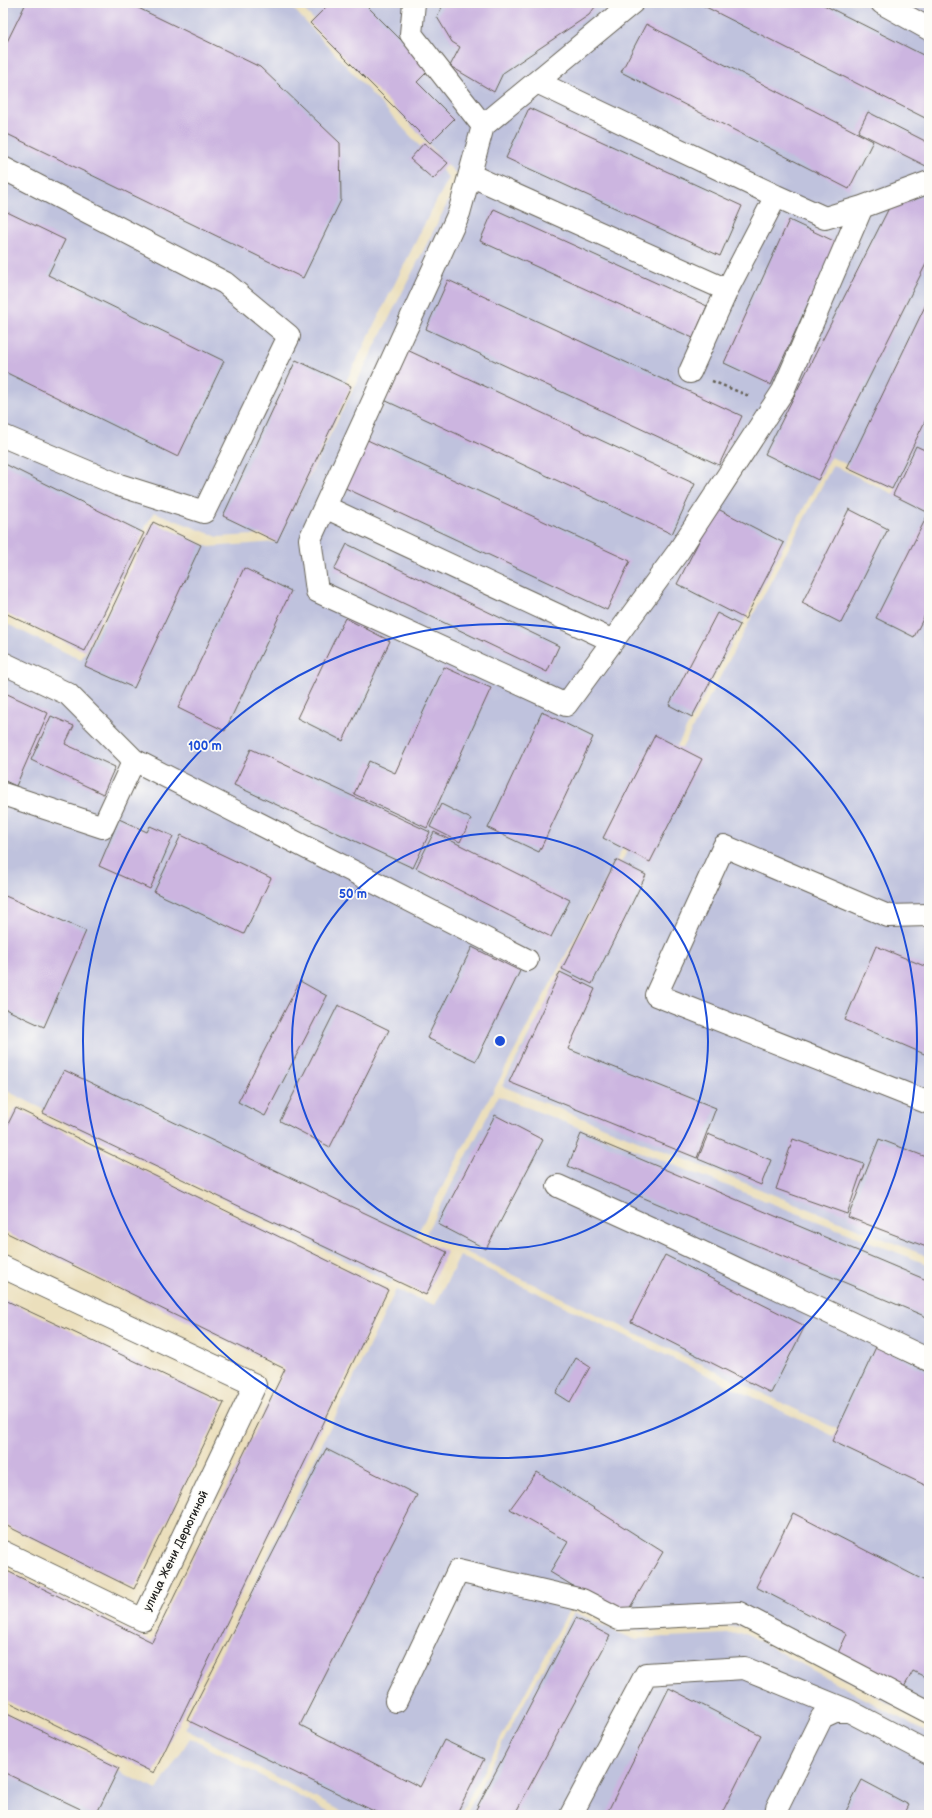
<svg xmlns="http://www.w3.org/2000/svg" width="932" height="1818" viewBox="0 0 932 1818" font-family="'Balsamiq Sans',sans-serif">
<rect width="100%" height="100%" fill="#fdfcf7"/>
<filter id="ink" filterUnits="userSpaceOnUse"><feTurbulence type="fractalNoise" baseFrequency=".025" numOctaves="2"/><feDisplacementMap in="SourceGraphic" scale="8" xChannelSelector="R" yChannelSelector="G"/><feConvolveMatrix kernelMatrix="1 2 1 2 8 2 1 2 1" color-interpolation-filters="sRGB"/></filter>
<filter id="wash" filterUnits="userSpaceOnUse"><feTurbulence type="fractalNoise" baseFrequency=".012" numOctaves="4" result="noise"/><feDisplacementMap in="SourceGraphic" scale="16" xChannelSelector="R" yChannelSelector="G"/><feGaussianBlur stdDeviation="0.9" result="paint"/><feColorMatrix in="noise" values="0 0 0 0 0 0 0 0 0 0 0 0 0 0 0 0 0 1.4 0 .05"/><feComposite in="paint" operator="in"/></filter>
<g filter="url(#wash)">
<rect width="100%" height="100%" fill="#ebdfbc"/>
<path fill="#bfc2dd" d="M 3,3 L 283,3 L 291,6 L 449,178 L 430,213 L 270,534 L 218,537 L 154,512 L 76,647 L 3,612 Z
M 298,3 L 929,3 L 929,503 L 831,457 L 391,1283 L 3,1089 L 3,622 L 81,660 L 158,524 L 209,547 L 276,542 L 460,178 Z
M 833,465 L 929,511 L 929,1257 L 502,1086 Z
M 498,1096 L 929,1265 L 929,1473 L 426,1233 Z
M 460,1256 L 929,1482 L 929,1724 L 746,1626 L 630,1631 L 573,1603 L 460,1815 L 348,1815 L 185,1729 L 396,1290 L 435,1305 Z
M 574,1612 L 633,1639 L 745,1633 L 929,1734 L 929,1815 L 466,1815 L 506,1736 Z
M 3,1714 L 157,1790 L 190,1738 L 334,1815 L 3,1815 Z"/>
<g id="blocks">
<path fill="#ccb5e0" d="M 26,3 L 128,3 L 260,67 L 340,143 L 341,200 L 303,278 L 3,132 L 3,50 Z
M 330,3 L 364,3 L 430,69 L 417,82 L 454,119 L 430,143 L 310,23 Z
M 444,3 L 598,3 L 589,15 L 503,73 L 494,92 L 450,66 L 460,47 L 452,42 L 437,17 Z
M 698,3 L 820,3 L 929,58 L 929,120 Z
M 646,24 L 873,141 L 849,189 L 621,72 Z
M 529,108 L 742,206 L 720,256 L 506,158 Z
M 868,112 L 929,143 L 929,159 L 926,166 L 858,132 Z
M 424,143 L 448,163 L 433,179 L 410,159 Z
M 929,194 L 929,266 L 926,264 L 818,480 L 765,454 L 890,206 Z
M 494,209 L 707,306 L 693,338 L 480,241 Z
M 3,210 L 65,240 L 48,275 L 224,361 L 178,457 L 3,371 Z
M 789,220 L 836,242 L 771,385 L 724,363 Z
M 448,280 L 742,416 L 719,465 L 426,329 Z
M 929,298 L 929,413 L 892,489 L 847,468 Z
M 405,349 L 695,484 L 672,534 L 382,399 Z
M 296,360 L 351,386 L 277,542 L 223,516 Z
M 363,438 L 630,561 L 607,610 L 341,486 Z
M 916,446 L 929,452 L 929,513 L 893,495 Z
M 3,463 L 144,533 L 85,651 L 3,612 Z
M 716,508 L 784,543 L 745,619 L 677,584 Z
M 849,509 L 888,529 L 841,623 L 802,603 Z
M 927,516 L 929,517 L 929,607 L 914,637 L 876,618 Z
M 153,522 L 201,545 L 134,688 L 85,666 Z
M 347,544 L 559,646 L 547,672 L 334,570 Z
M 244,568 L 291,591 L 225,731 L 178,708 Z
M 717,613 L 740,625 L 692,717 L 669,705 Z
M 345,618 L 390,641 L 343,741 L 297,718 Z
M 444,667 L 491,688 L 427,828 L 354,794 L 369,761 L 395,773 Z
M 3,692 L 48,713 L 16,786 L 3,780 Z
M 542,712 L 593,737 L 539,852 L 488,828 Z
M 51,716 L 74,726 L 65,744 L 115,767 L 103,794 L 31,760 Z
M 655,735 L 702,759 L 650,862 L 603,838 Z
M 251,749 L 430,832 L 413,868 L 234,785 Z
M 441,804 L 471,819 L 460,842 L 430,827 Z
M 119,819 L 147,832 L 150,826 L 173,836 L 150,889 L 99,866 Z
M 434,832 L 570,900 L 551,937 L 416,868 Z
M 181,835 L 271,878 L 244,934 L 154,892 Z
M 616,860 L 646,875 L 592,984 L 562,969 Z
M 3,895 L 86,931 L 44,1027 L 3,1008 Z
M 876,946 L 929,968 L 929,1056 L 845,1020 Z
M 472,947 L 520,971 L 476,1061 L 427,1038 Z
M 560,972 L 595,989 L 568,1049 L 716,1108 L 697,1158 L 509,1082 Z
M 300,981 L 327,996 L 265,1116 L 238,1102 Z
M 338,1005 L 389,1030 L 330,1147 L 280,1121 Z
M 64,1070 L 447,1252 L 426,1295 L 43,1113 Z
M 16,1108 L 388,1290 L 154,1773 L 3,1699 L 3,1569 L 152,1642 L 285,1369 L 3,1231 L 3,1134 Z
M 495,1115 L 543,1140 L 486,1249 L 438,1224 Z
M 581,1134 L 929,1281 L 929,1318 L 568,1166 Z
M 708,1134 L 771,1160 L 761,1185 L 698,1159 Z
M 793,1139 L 864,1164 L 847,1214 L 776,1189 Z
M 879,1139 L 929,1158 L 929,1248 L 848,1217 Z
M 665,1255 L 805,1326 L 771,1393 L 631,1322 Z
M 3,1299 L 224,1403 L 134,1589 L 3,1524 Z
M 876,1347 L 929,1373 L 929,1487 L 832,1441 Z
M 576,1358 L 590,1367 L 570,1402 L 556,1393 Z
M 326,1449 L 417,1495 L 300,1725 L 420,1787 L 444,1740 L 484,1759 L 456,1815 L 382,1815 L 187,1720 Z
M 537,1472 L 663,1552 L 629,1609 L 613,1610 L 550,1572 L 568,1542 L 510,1509 Z
M 793,1513 L 929,1583 L 929,1679 L 913,1671 L 903,1689 L 837,1655 L 847,1634 L 756,1587 Z
M 576,1618 L 610,1636 L 517,1810 L 528,1815 L 473,1815 Z
M 669,1688 L 761,1735 L 721,1815 L 606,1815 Z
M 3,1712 L 119,1768 L 96,1815 L 93,1815 L 3,1772 Z
M 862,1780 L 909,1805 L 904,1815 L 844,1815 Z"/>
</g>
</g>
<g filter="url(#ink)">
<use href="#blocks" fill-opacity="0" stroke="#646054" stroke-width="1"/>
<g fill="none" stroke-linecap="round" stroke-linejoin="round">
<g stroke="#646054" stroke-width="24">
<path id="minor" d="M 414,3 L 411,34 L 483,126 L 459,213 L 310,539 L 317,591 L 566,705 L 678,552 L 783,391 L 862,207 L 929,182
M 882,3 L 929,29
M 537,82 L 776,196 L 825,218 L 862,207
M 483,126 L 632,3
M 3,168 L 225,283 L 289,336 L 204,512 L 119,485 L 3,436
M 470,175 L 727,290 L 776,196
M 690,372 L 727,290
M 325,507 L 613,641
M 3,663 L 68,694 L 134,760 L 527,960
M 3,794 L 103,827 L 134,760
M 929,915 L 888,916 L 724,846 L 656,995 L 929,1103
M 558,1186 L 659,1232 L 929,1360
M 3,1267 L 255,1385 L 143,1620 L 3,1552
M 396,1701 L 458,1571 L 582,1600 L 619,1619 L 739,1613 L 929,1712
M 571,1815 L 646,1674 L 744,1668 L 849,1711
M 776,1815 L 777,1808 L 822,1717 L 835,1711 L 849,1711 L 929,1753"/>
</g>
<path stroke="#646054" stroke-width="2.5" stroke-dasharray="3 3" stroke-linecap="butt" d="M 712,381 L 749,396"/>
<use href="#minor" stroke="#fff" stroke-width="22"/>
</g>
</g>
<g fill="none" stroke="#1d4ed8" stroke-width="2">
<circle cx="500" cy="1041" r="208"/>
<circle cx="500" cy="1041" r="417"/>
</g>
<g text-anchor="middle" dominant-baseline="central" stroke-width="3.5" stroke-linejoin="round" paint-order="stroke">
<g font-size="12" fill="#1c1c1c" stroke="#fdfcf7">
<text transform="translate(176 1551) rotate(-64)">улица Жени Дерюгиной</text>
</g>
</g>
<circle cx="500" cy="1041" r="6" fill="#1d4ed8" stroke="#fdfcf7" stroke-width="2"/>
<g font-size="12" text-anchor="middle" font-weight="bold" fill="#1d4ed8" stroke="#fdfcf7" stroke-width="3.5" stroke-linejoin="round" paint-order="stroke">
<text x="205" y="750">100 m</text>
<text x="353" y="898">50 m</text>
</g>
<rect width="932" height="1818" fill="none" stroke="#fdfcf7" stroke-width="16"/>
</svg>
